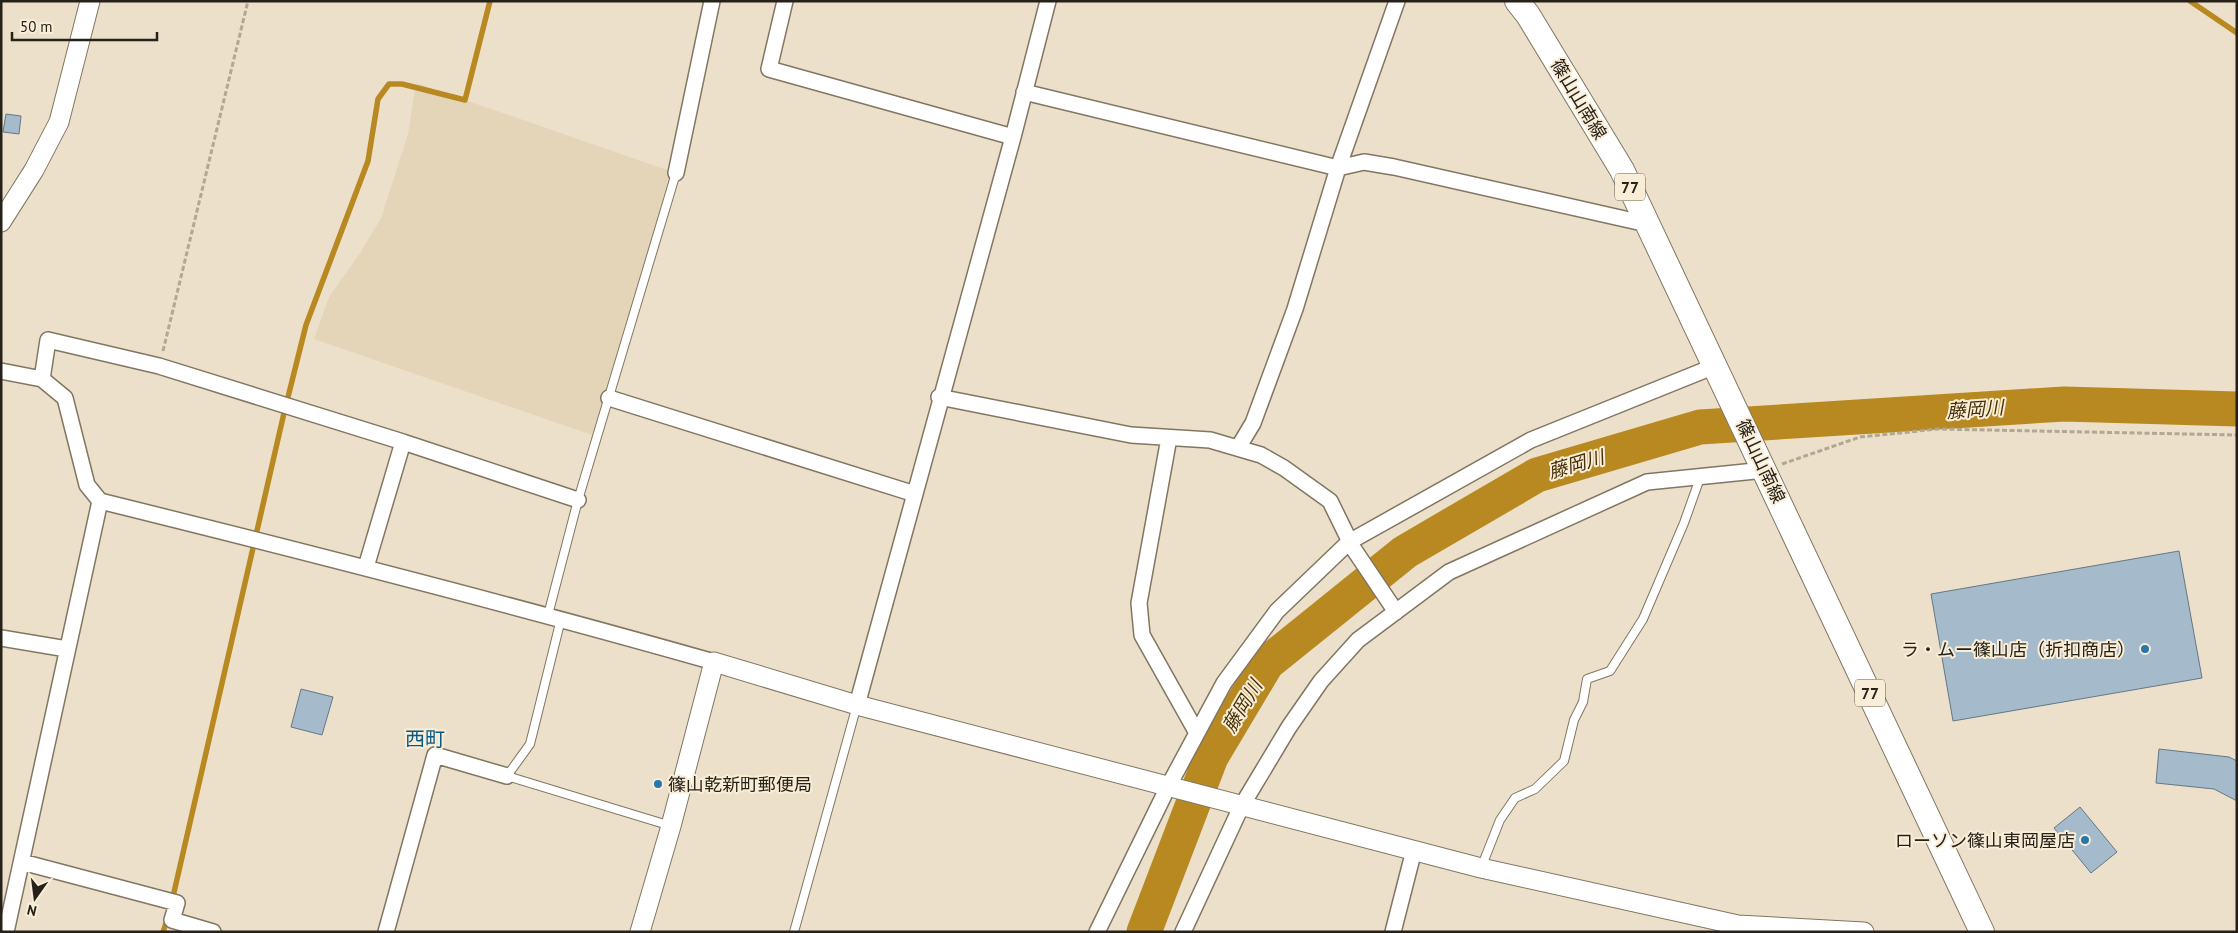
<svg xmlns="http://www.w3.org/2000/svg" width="2238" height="933" viewBox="0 0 2238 933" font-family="'PT Sans','Noto Sans JP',sans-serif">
<rect width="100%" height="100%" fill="#ede0ca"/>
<path fill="#e5d5b8" d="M 416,83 L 673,172 L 598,437 L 314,339 L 329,297 L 360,253 L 381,218 L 408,134 Z"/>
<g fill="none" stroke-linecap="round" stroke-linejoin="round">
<path stroke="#b88921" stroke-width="5.5" d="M 2190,1 L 2237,33
M 172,901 L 284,413 L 306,325 L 368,161 L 378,99 L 389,84 L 402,84 L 465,100 L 490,1
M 163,932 L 168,917"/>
<path stroke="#b88921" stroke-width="35" d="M 1144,932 L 1211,757 L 1267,663 L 1405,552 L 1537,475 L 1700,427 L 2064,404 L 2237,409"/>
</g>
<path fill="#a5baca" stroke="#647786" d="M 6,114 L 21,116 L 19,134 L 3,132 Z
M 2179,551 L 2202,678 L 1953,721 L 1931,594 Z
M 301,689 L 333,697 L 322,735 L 291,727 Z
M 2159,749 L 2229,757 L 2237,761 L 2237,801 L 2214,789 L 2156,783 Z
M 2080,807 L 2117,852 L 2091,873 L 2054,828 Z"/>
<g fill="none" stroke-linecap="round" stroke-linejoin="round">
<g stroke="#817662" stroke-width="10">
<path id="service" d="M 548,615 L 578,500 L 676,173
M 561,619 L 530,744 L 507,776 L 671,826
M 1481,868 L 1500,820 L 1515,798 L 1535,789 L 1564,761 L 1574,720 L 1583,702 L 1587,679 L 1610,671 L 1643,619 L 1684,523 L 1700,478
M 794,932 L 857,705"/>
</g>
<g stroke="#817662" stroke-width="18">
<path id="minor" d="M 785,1 L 769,69 L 1013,137
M 1024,92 L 1338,168 L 1397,1
M 676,173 L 712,1
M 1,371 L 42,379 L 65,398 L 87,485 L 100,501 C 306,552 510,604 714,662
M 42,379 L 48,340 L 159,366 L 403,442 L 366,567
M 939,397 L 1131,435 L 1210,440 L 1261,455 L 1284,468 L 1330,501 L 1353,548 L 1396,612
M 609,398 L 915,494
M 1169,438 L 1139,603 L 1142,635 L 1197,733
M 403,442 L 578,500
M 1238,448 L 1253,423 L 1295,309 L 1338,168 L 1364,162 L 1394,167 L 1647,224
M 1,638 L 67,649
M 857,705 L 1013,137 L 1048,1
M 22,862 L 177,903 L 172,920 L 213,932
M 6,932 L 100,501
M 386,932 L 435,755 L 507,776
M 1097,932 L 1168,787 L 1224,683 L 1277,611 L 1349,542 L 1531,440 L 1715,366
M 1183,932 L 1241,807 L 1289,727 L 1321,681 L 1358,640 L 1449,572 L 1647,482 L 1765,470
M 1393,932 L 1414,850"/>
</g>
<g stroke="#817662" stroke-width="21">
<path id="tertiary" d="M 1,222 L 34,170 L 59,122 L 90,1
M 640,932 L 671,826 L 714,662 L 857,705 L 1481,868 L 1738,925 L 1864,932"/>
</g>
<g stroke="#817662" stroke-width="26">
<path id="primary" d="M 1517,1 L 1528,15 L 1622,170 L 1982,932"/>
</g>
<path stroke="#b1a795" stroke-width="3" stroke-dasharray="5 2.5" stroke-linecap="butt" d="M 163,351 L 248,1
M 1782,464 L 1860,437 L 1938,429 L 2237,435"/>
<use href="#service" stroke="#fff" stroke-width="8"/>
<use href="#minor" stroke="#fff" stroke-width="15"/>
<use href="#tertiary" stroke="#fff" stroke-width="19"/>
<use href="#primary" stroke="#fff" stroke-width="24"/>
</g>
<g fill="#2778a9" stroke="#faedd7" stroke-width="2">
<circle cx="2145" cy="649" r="5"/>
<circle cx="658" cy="784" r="5"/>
<circle cx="2085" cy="840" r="5"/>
</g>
<g text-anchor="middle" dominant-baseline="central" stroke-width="4" stroke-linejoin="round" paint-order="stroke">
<g fill="#faedd7" stroke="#665e52" stroke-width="1">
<rect x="1615" y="173.5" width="30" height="27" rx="4"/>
<rect x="1855" y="679.5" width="30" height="27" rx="4"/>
</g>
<g font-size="16" font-weight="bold" fill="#262119">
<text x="1630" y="187">77</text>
<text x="1870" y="693">77</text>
</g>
<g font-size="18" fill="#262119" stroke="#faedd7">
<text transform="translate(1579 99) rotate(59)">篠山山南線</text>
<text transform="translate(1761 461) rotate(65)">篠山山南線</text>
</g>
<g font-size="18" fill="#262119" stroke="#faedd7" text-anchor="end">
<text x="2135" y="649">ラ・ムー篠山店（折扣商店）</text>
<text x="668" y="784" text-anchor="start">篠山乾新町郵便局</text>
<text x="2075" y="840">ローソン篠山東岡屋店</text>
</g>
<g font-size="19" font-style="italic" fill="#443006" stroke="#faedd7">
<text transform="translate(1975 409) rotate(-4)">藤岡川</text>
<text transform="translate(1576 464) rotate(-16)">藤岡川</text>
<text transform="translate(1242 706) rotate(-59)">藤岡川</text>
</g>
<g font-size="20" fill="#075a86" stroke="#faedd7">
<text x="425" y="739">西町</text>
</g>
</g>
<rect width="2238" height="933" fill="none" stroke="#262119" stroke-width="5"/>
<g transform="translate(35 898) rotate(194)" stroke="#faedd7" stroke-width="4" paint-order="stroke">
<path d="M0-4L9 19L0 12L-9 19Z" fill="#262119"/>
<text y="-8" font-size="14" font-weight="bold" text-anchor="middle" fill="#262119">N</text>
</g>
<path d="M12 32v8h145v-8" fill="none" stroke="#262119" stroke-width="2.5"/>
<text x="20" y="32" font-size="15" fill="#262119" stroke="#faedd7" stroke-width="4" paint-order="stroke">50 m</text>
</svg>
